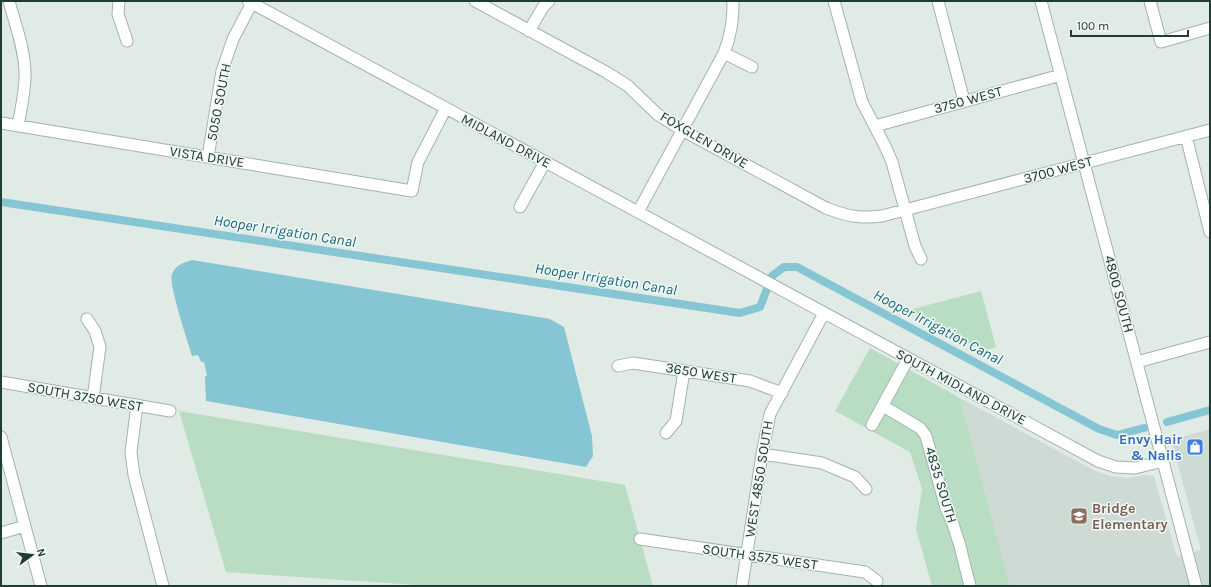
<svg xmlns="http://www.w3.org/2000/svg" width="1211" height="587" viewBox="0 0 1211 587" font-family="Karla,sans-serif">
<rect width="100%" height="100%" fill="#e0ebe6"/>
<path fill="#cedbd5" d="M 960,398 L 1095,471 L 1110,476 L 1128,478 L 1145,475 L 1154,476 L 1177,557 L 1201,550 L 1171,440 L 1210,429 L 1210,586 L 1010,586 Z"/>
<path fill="#b8ddc3" d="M 981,291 L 996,347 L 983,351 L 909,310 Z
M 870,348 L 960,398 L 1010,586 L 932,586 L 916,529 L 922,489 L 910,452 L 835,411 Z
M 179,411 L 625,485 L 653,586 L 431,586 L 226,572 Z"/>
<path fill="#86c5d3" d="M 192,260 L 550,319 L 564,327 L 592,436 L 593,456 L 586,467 L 206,401 L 205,376 L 207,376 L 204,362 L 201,362 L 198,355 L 192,356 C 188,342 168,284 172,274 C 176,264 184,263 192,260 Z"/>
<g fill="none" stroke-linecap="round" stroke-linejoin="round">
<path stroke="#86c5d3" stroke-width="8" d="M 1,202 L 740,313 L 760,307 L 772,276 L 784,267 L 797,267 L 1099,429 L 1117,435 L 1144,428
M 1167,422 L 1210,410"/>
<g stroke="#a3b3ad" stroke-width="13">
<path id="minor" d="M 9,1 C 15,24 24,47 25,71 C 26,89 21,108 18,126
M 119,1 L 118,14 L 127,41
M 248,1 L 1098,461 L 1116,467 L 1135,468 L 1163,461
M 475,1 L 606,72 L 628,86 L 657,114 L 682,130 L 826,208 C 847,216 859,219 882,216 L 1210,130
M 834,1 L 862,102 L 885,146 L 892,162 L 915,246 L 921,259
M 938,1 L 964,101
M 1041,1 L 1196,586
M 1150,1 L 1161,42 L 1210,28
M 529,31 L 543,7 L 549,1
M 724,53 L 752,67
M 1,123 L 412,191 L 418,162 L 446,108
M 875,126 L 1061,75
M 1186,136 L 1210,232
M 208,157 L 222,71 L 233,39 L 253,1
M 520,207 L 545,162
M 638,212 L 724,53 C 731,35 733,21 733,1
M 87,319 L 95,331 L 100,347 L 93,398
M 1137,362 L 1210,342
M 618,366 L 633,363 L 750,381 L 782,393
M 1,382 L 170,411
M 137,405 L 131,452 L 134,475 L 163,586
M 883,406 L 920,428 L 926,436 L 946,508 L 953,524 L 960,546 L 970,586
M 872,425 L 908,359
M 666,433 L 676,421 L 684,371
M 1,437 L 41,586
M 762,454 L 822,463 L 855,477 L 866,489
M 1,533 L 25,526
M 640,539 L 865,572 L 877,581
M 742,586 L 762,454 L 770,414 L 824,313"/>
</g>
<use href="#minor" stroke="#fff" stroke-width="11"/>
</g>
<defs>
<g id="shop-square" transform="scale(0.9)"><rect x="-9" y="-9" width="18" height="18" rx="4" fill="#3f7fe0" stroke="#f0f8f4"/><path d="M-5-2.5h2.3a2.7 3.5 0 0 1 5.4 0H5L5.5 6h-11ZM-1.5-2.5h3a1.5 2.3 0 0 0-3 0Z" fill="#fff"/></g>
<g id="school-square" transform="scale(0.9)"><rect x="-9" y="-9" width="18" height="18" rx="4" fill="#8d6e63" stroke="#f0f8f4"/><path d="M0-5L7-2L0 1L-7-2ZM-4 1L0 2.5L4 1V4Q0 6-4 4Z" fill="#fff"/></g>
</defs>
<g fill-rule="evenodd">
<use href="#shop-square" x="1195" y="447"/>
<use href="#school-square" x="1079" y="516"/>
</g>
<g text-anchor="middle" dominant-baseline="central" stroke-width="3" stroke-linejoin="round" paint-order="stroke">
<g font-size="14" fill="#203c35" stroke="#f0f8f4">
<text transform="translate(968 100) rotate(-15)">3750 WEST</text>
<text transform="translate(219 102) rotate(-79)">5050 SOUTH</text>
<text transform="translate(704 140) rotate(30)">FOXGLEN DRIVE</text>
<text transform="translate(506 141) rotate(28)">MIDLAND DRIVE</text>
<text transform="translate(207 157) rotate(9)">VISTA DRIVE</text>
<text transform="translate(1058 170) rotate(-15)">3700 WEST</text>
<text transform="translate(1119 294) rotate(75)">4800 SOUTH</text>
<text transform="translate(701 373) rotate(9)">3650 WEST</text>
<text transform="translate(961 387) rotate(28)">SOUTH MIDLAND DRIVE</text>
<text transform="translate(85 397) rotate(10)">SOUTH 3750 WEST</text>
<text transform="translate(759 479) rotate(-81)">WEST 4850 SOUTH</text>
<text transform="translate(941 485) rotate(73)">4835 SOUTH</text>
<text transform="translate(760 557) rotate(8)">SOUTH 3575 WEST</text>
</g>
<g font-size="14" font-weight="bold" fill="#366cbe" stroke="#f0f8f4" text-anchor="end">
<text x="1182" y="439">Envy Hair<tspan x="1182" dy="16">&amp; Nails</tspan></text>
</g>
<g font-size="14" font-weight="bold" fill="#785e54" stroke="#f0f8f4" text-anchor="start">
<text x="1092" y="508">Bridge<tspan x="1092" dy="16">Elementary</tspan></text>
</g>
<g font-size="15" font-style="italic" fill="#196779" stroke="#f0f8f4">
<text transform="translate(285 231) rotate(9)">Hooper Irrigation Canal</text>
<text transform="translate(606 279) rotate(9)">Hooper Irrigation Canal</text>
<text transform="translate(938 327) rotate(28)">Hooper Irrigation Canal</text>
</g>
</g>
<rect width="1211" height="587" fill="none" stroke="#203c35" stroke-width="4"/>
<g transform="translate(32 555) rotate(75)" stroke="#f0f8f4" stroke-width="3" paint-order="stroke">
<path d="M0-3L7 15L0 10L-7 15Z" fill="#203c35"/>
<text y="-6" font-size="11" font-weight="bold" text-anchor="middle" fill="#203c35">N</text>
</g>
<path d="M1071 30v6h117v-6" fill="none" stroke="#203c35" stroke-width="2"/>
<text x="1077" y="30" font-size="12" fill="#203c35" stroke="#f0f8f4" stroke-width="3" paint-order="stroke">100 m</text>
</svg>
